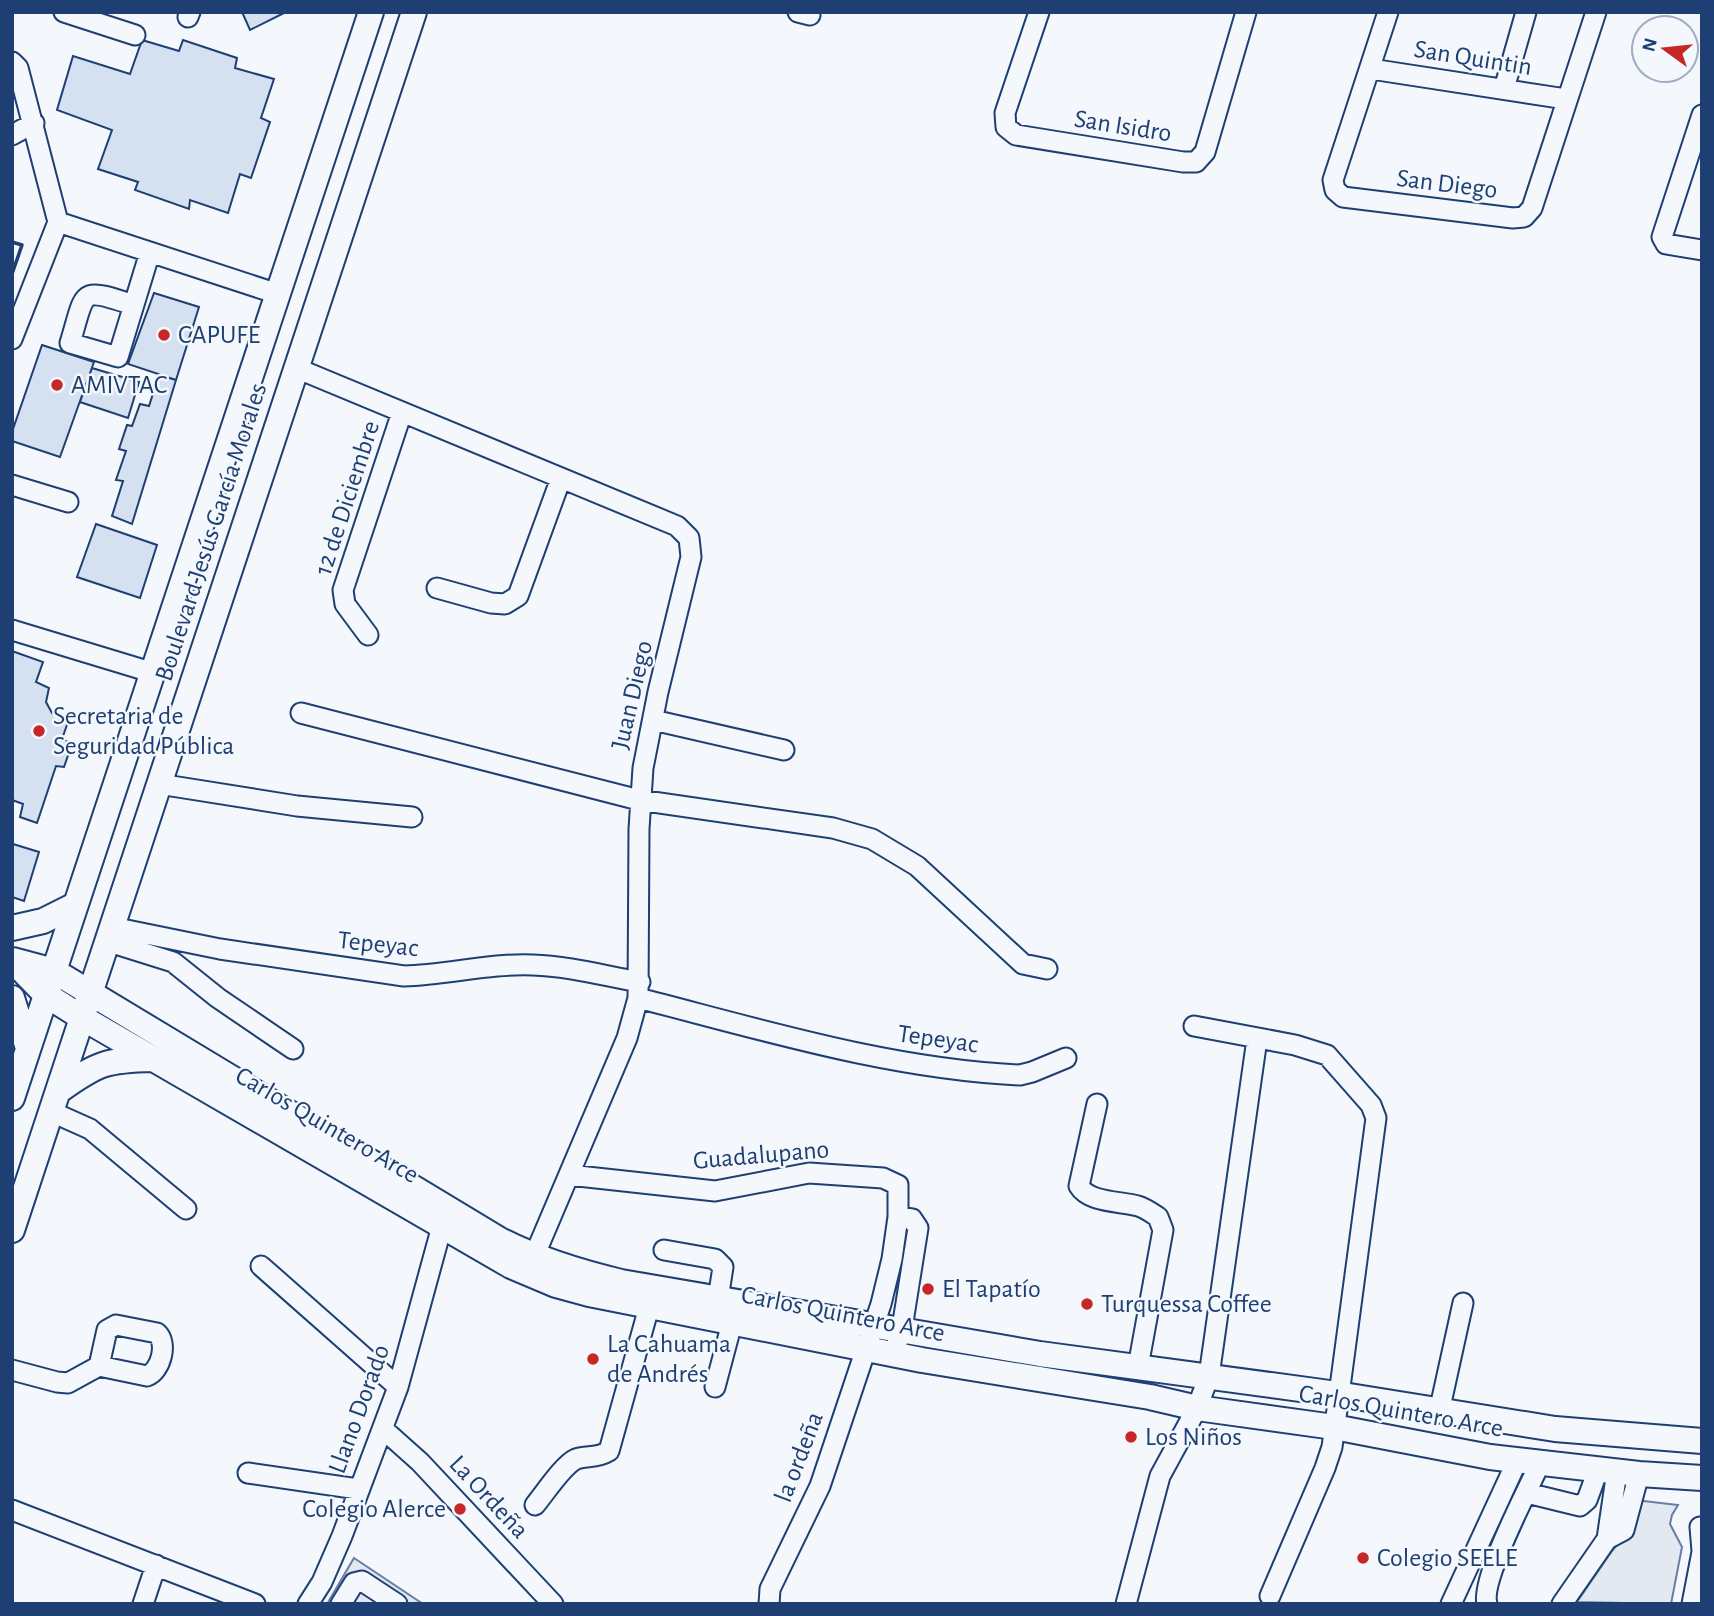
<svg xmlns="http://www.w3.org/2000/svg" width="1714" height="1616" viewBox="0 0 1714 1616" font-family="'Alegreya Sans',sans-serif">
<rect width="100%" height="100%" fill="#f4f7fb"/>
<path fill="#e3e9f0" stroke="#687fa3" stroke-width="2" d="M 1635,1500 L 1678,1505 L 1672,1515 L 1670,1524 L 1682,1547 L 1671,1604 L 1577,1602 L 1612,1551 L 1634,1525 Z"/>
<path fill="#e3e8f0" stroke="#687fa3" stroke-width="2" d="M 354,1558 L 423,1604 L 327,1604 Z"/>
<path fill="#d5e0f0" stroke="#1d3f73" stroke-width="2" d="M 242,12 L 286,12 L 250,30 Z
M 142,40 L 179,51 L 183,40 L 237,58 L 235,68 L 274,79 L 261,118 L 270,122 L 251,178 L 240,174 L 228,213 L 190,200 L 189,209 L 135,190 L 138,182 L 98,169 L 112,130 L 57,110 L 73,56 L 130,74 Z
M 154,293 L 199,307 L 176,380 L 128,364 Z
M 42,345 L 94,362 L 60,457 L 12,441 L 12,432 Z
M 92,368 L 139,382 L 128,418 L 80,402 Z
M 159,375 L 176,380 L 132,524 L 112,516 L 123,481 L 116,480 L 126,451 L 119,449 L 127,425 L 132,426 L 140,404 L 149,406 Z
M 96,524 L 157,545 L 140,598 L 77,577 Z
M 12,651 L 43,662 L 36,682 L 49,688 L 46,702 L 52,713 L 68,722 L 62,739 L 72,744 L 64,767 L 56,766 L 37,823 L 20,817 L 23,804 L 12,800 Z
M 13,844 L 39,852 L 24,901 L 12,897 Z"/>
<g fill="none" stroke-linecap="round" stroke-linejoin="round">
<g stroke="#1d3f73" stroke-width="23">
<path id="minor" d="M 64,12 L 135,35
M 798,12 L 810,15
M 1039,12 L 1005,113 L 1006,127 L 1016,135 L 1183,162 L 1196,162 L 1205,152 L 1246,12
M 1388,12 L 1333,180 L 1335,190 L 1343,197 L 1513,218 L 1524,217 L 1532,208 L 1596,12
M 188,17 L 190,12
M 12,62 L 18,68 L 58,222 L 278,294
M 1371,69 L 1566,99
M 1504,89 L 1526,12
M 1702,115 L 1662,237 L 1666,244 L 1702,250
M 12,135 L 34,123
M 133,305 C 78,286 86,291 70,343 L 118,357 L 150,252
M 12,339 L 58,222
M 296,368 L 677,526 L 689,538 L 691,557 L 658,692 L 643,768 L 639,829 L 638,998 L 627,1038 L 530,1266
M 12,485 L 68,502
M 437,588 L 491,603 L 505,604 L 518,596 L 561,478
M 12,630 L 154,673
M 368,635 L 345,604 L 343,590 L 402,412
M 301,713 L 639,800 L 833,828 L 872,839 L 917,866 L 1023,964 L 1047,969
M 653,720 L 784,750
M 159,784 L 297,806 L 412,817
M 112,927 L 220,949 L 404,976 C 447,975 490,963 533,965 C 569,966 605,976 640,982
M 106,941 L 173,962 L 218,998 L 293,1049
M 638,998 C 763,1030 890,1069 1020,1075 L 1032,1072 L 1066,1058
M 1194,1026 L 1295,1045 L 1327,1055 L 1371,1105 L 1376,1118 L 1332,1447 L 1325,1468 L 1270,1596
M 1097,1104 L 1079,1186 C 1089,1203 1121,1201 1138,1206 C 1145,1208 1152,1213 1158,1217 L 1163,1230 L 1138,1367
M 52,1112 L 90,1129 L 186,1209
M 569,1175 L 715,1191 L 809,1173 L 883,1178 L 898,1185 L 898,1217 L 892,1259 L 881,1304 L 820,1486 L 770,1589 L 769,1604
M 664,1250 L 715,1259 L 723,1267 L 718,1299
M 261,1266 L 398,1387
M 897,1343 L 903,1322 L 918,1228 L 912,1219 L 898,1217
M 12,1370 L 57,1382 L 68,1383 L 99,1366 L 147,1376 C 161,1371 168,1343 157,1333 L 116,1325 L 107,1330 L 99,1366
M 715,1387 L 732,1323
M 1439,1412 L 1463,1303
M 383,1429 L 420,1462 L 553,1604
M 248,1473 L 358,1489
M 1527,1493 L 1580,1506 L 1587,1500 L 1598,1470
M 535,1505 C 545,1493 563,1465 576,1459 C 588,1455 596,1459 609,1451 L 649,1307
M 12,1510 L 255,1604
M 1700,1527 L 1702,1551
M 1607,1539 L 1617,1471
M 143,1604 L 156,1565
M 308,1604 L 322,1582 L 342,1536 L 398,1387 L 442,1226
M 341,1604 L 354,1583 L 362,1581 L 397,1604
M 1126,1604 L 1160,1476 L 1197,1408 L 1209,1376 L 1257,1039
M 1451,1604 L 1517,1461
M 1487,1604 C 1480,1580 1528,1490 1540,1463
M 1562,1604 L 1607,1539 L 1624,1530 L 1639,1474
M 1692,1604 L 1702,1552"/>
</g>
<g stroke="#1d3f73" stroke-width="28">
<path id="major" d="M 12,928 L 43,921 L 75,905
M 12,960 L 46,995 L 81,1017 L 511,1266 L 556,1285 L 589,1294 L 922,1360 L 1150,1397 L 1197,1408 L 1334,1427 L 1490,1457 L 1639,1474 L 1702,1478
M 13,960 L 54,971 L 500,1240 C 539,1260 579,1272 621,1282 L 1040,1354 L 1337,1394 L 1555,1429 L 1702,1441
M 12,998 L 28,1048
M 60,1090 C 98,1063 106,1060 153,1059
M 12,1098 L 371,12
M 12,1230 L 414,12"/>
</g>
<use href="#minor" stroke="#f4f7fb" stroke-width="19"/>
<use href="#major" stroke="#f4f7fb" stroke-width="24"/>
<path stroke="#1d3f73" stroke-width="3.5" d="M 12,242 L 22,245 L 12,274"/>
</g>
<g fill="#c62828" stroke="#f4f7fb" stroke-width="2.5">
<circle cx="164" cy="335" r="7"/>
<circle cx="57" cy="385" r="7"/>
<circle cx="39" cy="731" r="7"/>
<circle cx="928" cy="1289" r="7"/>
<circle cx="1087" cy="1304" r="7"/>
<circle cx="593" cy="1359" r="7"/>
<circle cx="1131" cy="1437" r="7"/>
<circle cx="460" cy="1509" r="7"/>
<circle cx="1363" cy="1558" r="7"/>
</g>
<g text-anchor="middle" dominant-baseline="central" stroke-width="5" stroke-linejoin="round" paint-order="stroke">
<g font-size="26" fill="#1d3f73" stroke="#f4f7fb">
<text transform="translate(1473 58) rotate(9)">San Quintin</text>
<text transform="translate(1123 126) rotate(9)">San Isidro</text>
<text transform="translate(1447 184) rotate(7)">San Diego</text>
<text transform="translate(347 498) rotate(-72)">12 de Diciembre</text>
<text transform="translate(211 532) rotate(-72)">Boulevard Jesús García Morales</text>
<text transform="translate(632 695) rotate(-77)">Juan Diego</text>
<text transform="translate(378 944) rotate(6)">Tepeyac</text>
<text transform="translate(938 1039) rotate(8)">Tepeyac</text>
<text transform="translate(327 1125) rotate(30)">Carlos Quintero Arce</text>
<text transform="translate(761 1155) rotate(-5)">Guadalupano</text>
<text transform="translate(843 1314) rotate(11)">Carlos Quintero Arce</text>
<text transform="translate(359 1409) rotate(-70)">Llano Dorado</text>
<text transform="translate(1401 1411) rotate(10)">Carlos Quintero Arce</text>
<text transform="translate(799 1457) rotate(-69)">la ordeña</text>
<text transform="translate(489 1497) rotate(47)">La Ordeña</text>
</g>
<g font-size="26" fill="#1d3f73" stroke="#f4f7fb" text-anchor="start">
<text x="178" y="335">CAPUFE</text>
<text x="71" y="385">AMIVTAC</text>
<text x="53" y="716">Secretaria de<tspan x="53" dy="30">Seguridad Pública</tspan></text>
<text x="942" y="1289">El Tapatío</text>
<text x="1101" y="1304">Turquessa Coffee</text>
<text x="607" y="1344">La Cahuama<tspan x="607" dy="30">de Andrés</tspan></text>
<text x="1145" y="1437">Los Niños</text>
<text x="446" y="1509" text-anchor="end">Colegio Alerce</text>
<text x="1377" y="1558">Colegio SEELE</text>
</g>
</g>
<rect width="1714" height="1616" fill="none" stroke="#1d3f73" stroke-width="28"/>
<g transform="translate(1665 49) rotate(285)"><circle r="33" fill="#f4f7fb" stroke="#9eadc5" stroke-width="2"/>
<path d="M0-5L12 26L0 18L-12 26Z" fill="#c62828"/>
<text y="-10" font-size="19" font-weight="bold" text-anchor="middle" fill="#1d3f73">N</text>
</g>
</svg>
